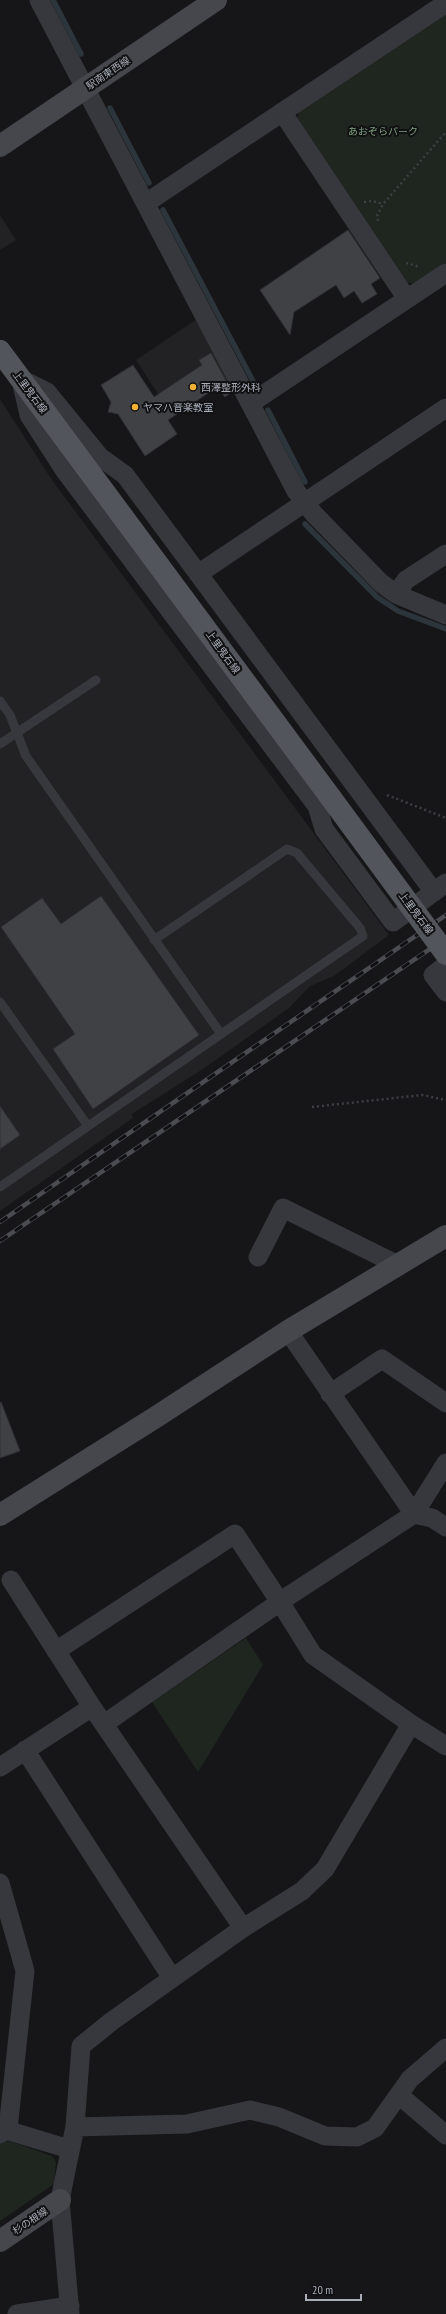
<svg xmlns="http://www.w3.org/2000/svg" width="446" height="2314" viewBox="0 0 446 2314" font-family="'PT Sans Narrow','Noto Sans JP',sans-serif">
<rect width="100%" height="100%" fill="#161618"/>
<path fill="#222225" d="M 0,215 L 16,240 L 0,250 Z
M 197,319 L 229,380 L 173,417 L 136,360 Z
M 0,399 L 52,480 L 389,935 L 334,976 L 310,986 L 289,1008 L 203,1069 L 132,1114 L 133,1118 L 0,1211 Z"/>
<path fill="#1e261f" d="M 446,13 L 446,263 L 415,284 L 406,282 L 297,119 L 299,111 Z
M 246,1638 L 263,1665 L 198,1772 L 152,1702 Z
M 10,2141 L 52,2156 L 56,2162 L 54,2184 L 0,2221 L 0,2143 Z"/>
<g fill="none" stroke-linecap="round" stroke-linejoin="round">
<path stroke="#2c353c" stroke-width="5.5" d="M 53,0 L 81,54
M 110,108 L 149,183
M 163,210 L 254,383
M 268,410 L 305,482
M 305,524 L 377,597 L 398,611 L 446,629"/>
</g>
<path fill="#404145" stroke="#303034" d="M 348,230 L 380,278 L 371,284 L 377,294 L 362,303 L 354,291 L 344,298 L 336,285 L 294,312 L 290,335 L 260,290 Z
M 211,353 L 232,392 L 225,397 L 217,387 L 168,420 L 177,434 L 145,456 L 118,414 L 108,412 L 111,402 L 101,385 L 133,365 L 154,397 L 202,365 L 199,360 Z
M 101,896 L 199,1035 L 93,1109 L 53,1049 L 75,1034 L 1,927 L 42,898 L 61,924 Z
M 0,1106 L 20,1135 L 0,1149 Z
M 1,1402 L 20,1451 L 0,1458 L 0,1403 Z"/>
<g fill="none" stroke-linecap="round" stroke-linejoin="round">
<path stroke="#3d3f44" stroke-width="2.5" stroke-dasharray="2 3" stroke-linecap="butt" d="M 364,202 L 372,201 L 383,204
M 378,221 L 377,216 L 383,204 L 446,132
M 406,263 L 420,267
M 387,795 L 446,818
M 312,1107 L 422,1095 L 446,1100"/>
<path stroke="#37383d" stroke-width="9" d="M 0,701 L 10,715 L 26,756 L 221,1034
M 0,744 L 96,680
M 0,1002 L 88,1126
M 0,1187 L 363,936 L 360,928 L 297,853 L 287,849 L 154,940"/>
<path stroke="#37383d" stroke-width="19" d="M 39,0 L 296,491 L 314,514 L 381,583 L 396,594 L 446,615
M 282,112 L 407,299
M 146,203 L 446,3
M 21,379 L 47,392 L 100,457 L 125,475 L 434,892
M 21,380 L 29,415 L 65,471 L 317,806 L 324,829 L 393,922 L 446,883
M 251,403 L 446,273
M 198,574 L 446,408
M 396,594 L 406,580 L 446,554
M 446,965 L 433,975 L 446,992
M 258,1257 L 283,1208 L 398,1265
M 288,1331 L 414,1514 L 432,1518 L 446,1527
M 330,1394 L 382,1359 L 446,1403
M 11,1580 L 92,1707 L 243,1928
M 56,1651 L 235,1534 L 280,1602 L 313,1655 L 411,1724 L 446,1746
M 104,1724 L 287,1597 L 414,1514 L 446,1463
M 25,1750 L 172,1978
M 0,1767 L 92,1707
M 0,1883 L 25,1971 L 8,2129 L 0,2134
M 399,2095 L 446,2135
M 75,2127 L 187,2124 L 250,2110 L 279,2117 L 325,2136 L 357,2137 L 375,2128 L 410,2079 L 446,2048
M 0,2128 L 69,2149
M 17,2314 L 70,2306
M 70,2314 L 60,2200 L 75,2127 L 81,2046 L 112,2021 L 243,1928 L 302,1891 L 325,1869 L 411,1724"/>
<path stroke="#45474d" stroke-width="22" d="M 0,146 L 216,0
M 0,1515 L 156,1417 L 288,1331 L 446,1236
M 0,2241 L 60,2200"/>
<path stroke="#53555c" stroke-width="22" d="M 0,351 L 331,798"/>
<g stroke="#4a4c52" stroke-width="4.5">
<path id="rail" d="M 0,1222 L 446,915
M 0,1241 L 446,938"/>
</g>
<use href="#rail" stroke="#111113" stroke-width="3" stroke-dasharray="9" stroke-linecap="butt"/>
<path stroke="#53555c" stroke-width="22" d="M 331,798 L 446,954"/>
</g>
<g fill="#f2b134" stroke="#111113" stroke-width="1.5">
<circle cx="193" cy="387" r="4"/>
<circle cx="135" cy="407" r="4"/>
</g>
<g text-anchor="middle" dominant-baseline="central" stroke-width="4" stroke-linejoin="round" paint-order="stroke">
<g font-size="10" fill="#a8adb8" stroke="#111113">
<text transform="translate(108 73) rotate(-34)">駅南東西線</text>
<text transform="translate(30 392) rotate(53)">上里鬼石線</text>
<text transform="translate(223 652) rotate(54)">上里鬼石線</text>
<text transform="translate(416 913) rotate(53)">上里鬼石線</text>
<text transform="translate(30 2221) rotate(-34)">杉の根線</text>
</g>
<g font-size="10" fill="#7fa381" stroke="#111113">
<text x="383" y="131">あおぞらパーク</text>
</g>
<g font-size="10" fill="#a8adb8" stroke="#111113" text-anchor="start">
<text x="201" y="387">西澤整形外科</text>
<text x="143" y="407">ヤマハ音楽教室</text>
</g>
</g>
<path d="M306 2294v6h55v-6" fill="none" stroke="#a8adb8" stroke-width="2"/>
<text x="312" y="2294" font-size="12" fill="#a8adb8" stroke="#111113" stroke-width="3" paint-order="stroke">20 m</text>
</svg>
